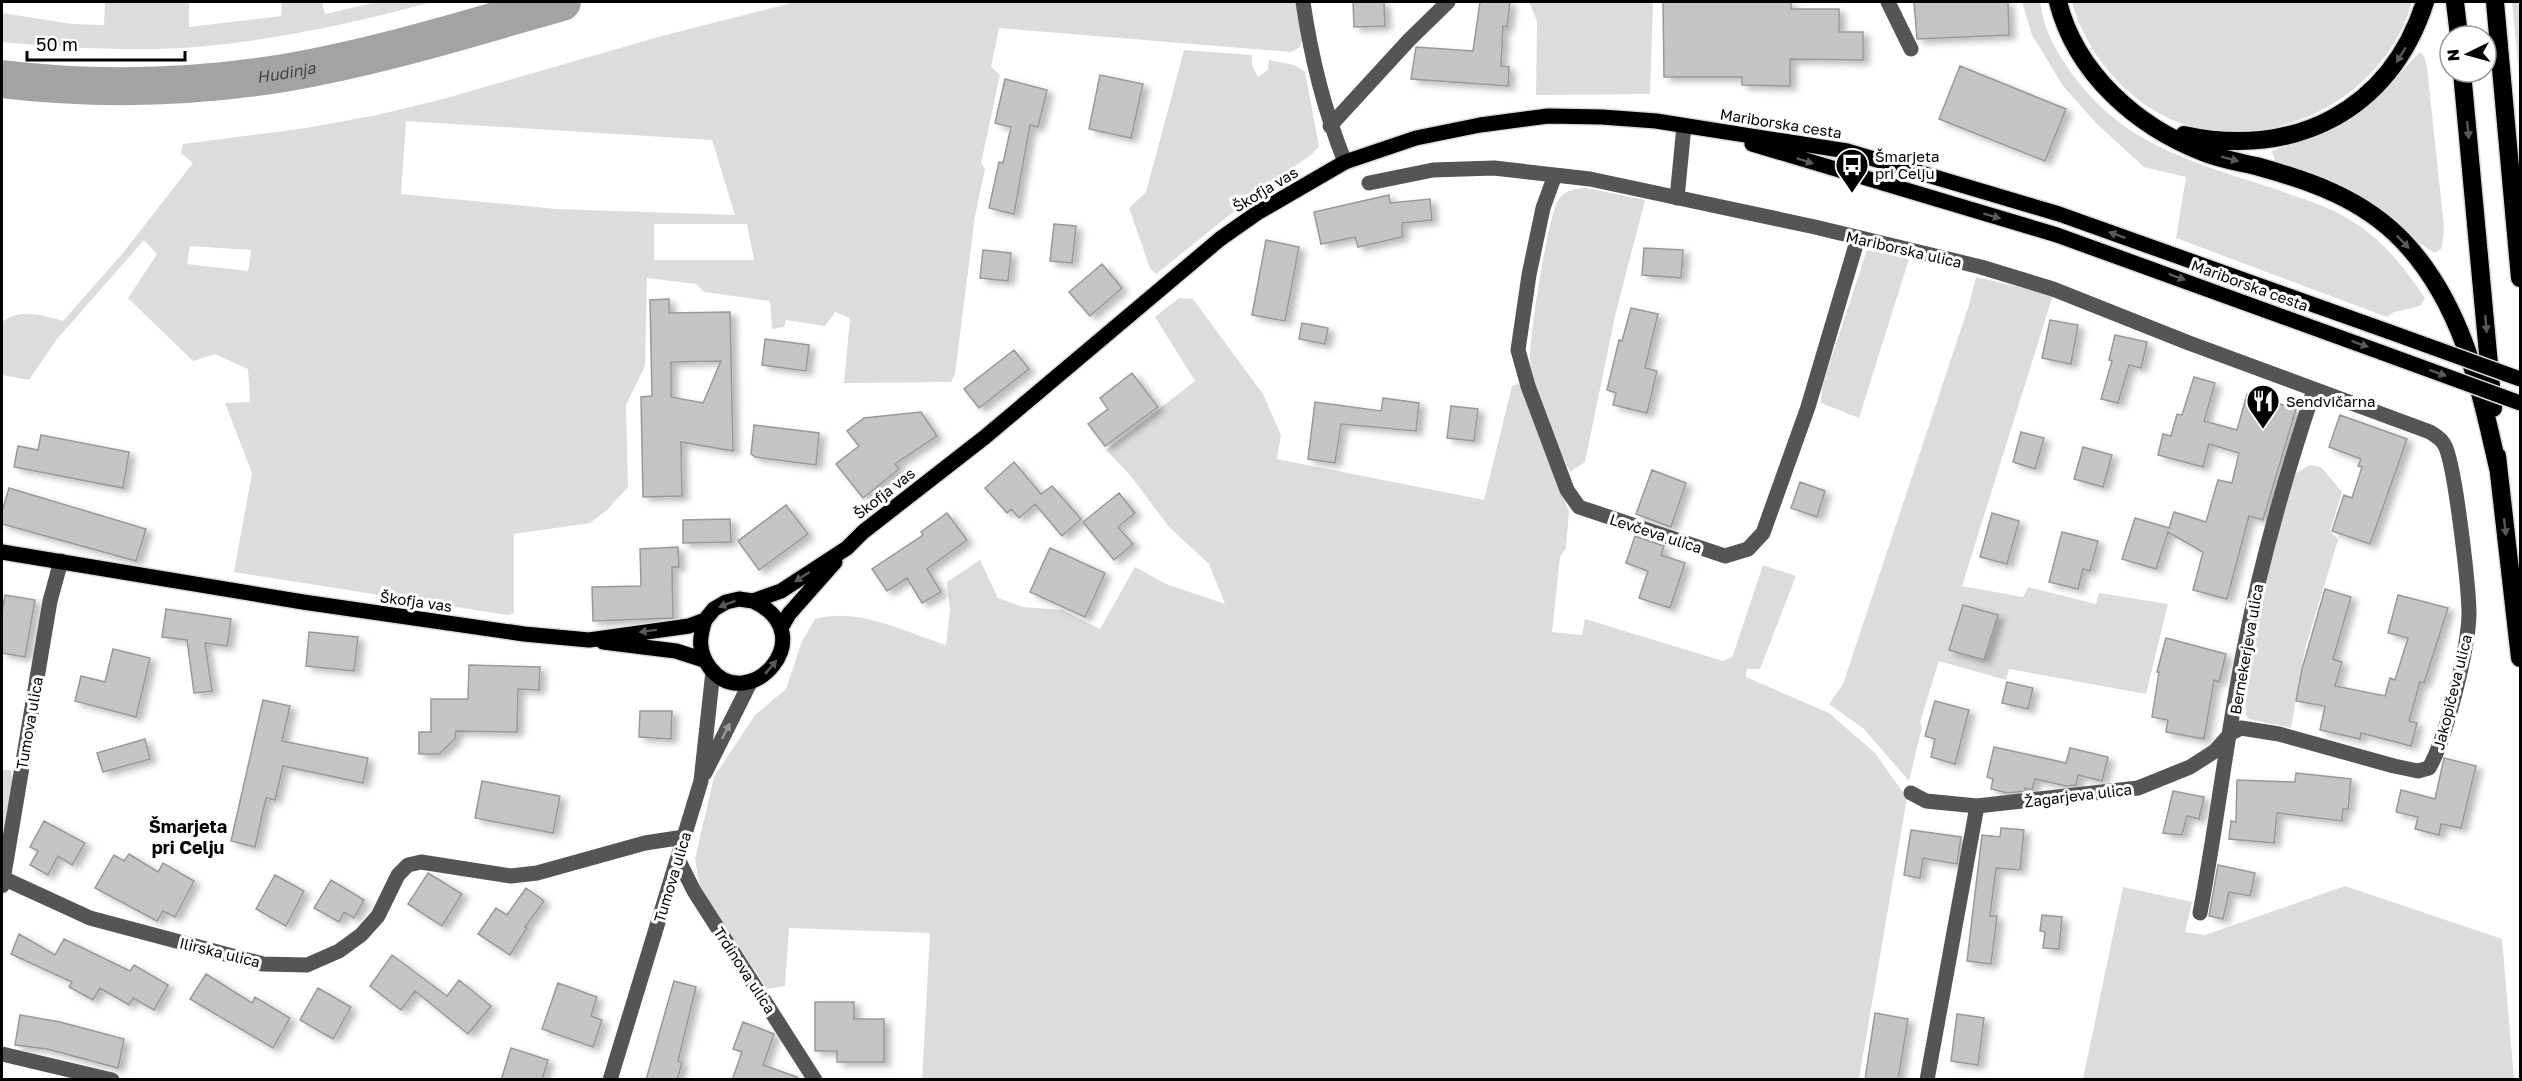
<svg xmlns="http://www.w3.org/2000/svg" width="2522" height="1081" viewBox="0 0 2522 1081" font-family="'Golos Text',sans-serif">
<defs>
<filter id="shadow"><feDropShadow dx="6" dy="4" stdDeviation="3" flood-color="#0004"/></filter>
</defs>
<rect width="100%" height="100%" fill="#fff"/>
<path fill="#dcdcdc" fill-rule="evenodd" d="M 105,2 L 189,2 L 189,27 L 281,16 L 282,2 L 322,2 L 325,14 L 377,2 L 432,2 C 362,21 289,37 217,45 C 146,53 72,48 2,42 L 2,13 L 72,24 L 104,25 Z
M 795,2 L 1296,2 L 1303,38 L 1300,47 L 1291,52 L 999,28 L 991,67 L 1000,75 L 981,163 L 985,169 L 975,216 L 955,374 L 951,382 L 844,383 L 850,318 L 835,312 L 825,326 L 786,320 L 784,327 L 772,329 L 770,301 L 704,292 L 696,284 L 647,278 L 645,366 L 626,405 L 628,487 L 607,510 L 590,523 L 514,534 L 514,613 L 507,615 L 234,572 L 252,473 L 225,403 L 250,402 L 248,369 L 215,354 L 193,361 L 128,298 L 157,254 L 144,240 L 57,339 L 29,380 L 2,375 L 2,322 C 22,308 40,315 63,321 L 123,253 L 193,163 L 181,153 L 183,144 L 306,128 L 377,115 L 443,99 L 662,36 ZM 406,121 L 712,140 L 735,215 L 556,209 L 401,194 ZM 654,224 L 747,224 L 754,260 L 654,260 ZM 190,246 L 251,250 L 248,271 L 187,264 Z
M 1529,2 L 1653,2 L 1650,94 L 1536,95 L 1537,21 Z
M 2022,2 L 2040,2 C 2044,32 2058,55 2076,79 C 2128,149 2205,165 2284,192 C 2309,201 2336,209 2358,225 C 2386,244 2406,270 2425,298 L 2420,306 L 2394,312 L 2387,317 L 2176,238 L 2186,177 L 2144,167 L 2097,124 L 2063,86 L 2032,35 Z
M 2072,2 L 2412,2 C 2387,90 2293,145 2202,129 C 2141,118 2087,60 2072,2 Z
M 2512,2 L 2520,2 L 2520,86 Z
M 1184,50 L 1252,55 L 1252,66 L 1258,77 L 1268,70 L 1269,60 L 1294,65 L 1305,72 L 1319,146 L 1311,155 L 1268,184 L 1156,274 L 1150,268 L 1129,208 L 1146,192 Z
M 2420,52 L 2424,56 L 2427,67 L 2444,227 L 2442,248 L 2435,253 C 2412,241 2398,220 2377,206 C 2347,185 2309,173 2275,161 L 2272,151 C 2308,137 2342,128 2372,103 C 2390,88 2403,68 2420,52 Z
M 1587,188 L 1645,200 L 1615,316 L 1585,462 L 1570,472 C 1554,437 1533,398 1530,360 C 1529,339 1548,213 1559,199 C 1566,189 1576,189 1587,188 Z
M 1867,250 L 1909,259 L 1859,418 L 1821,403 L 1822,386 Z
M 1976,277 L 2053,295 L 1962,586 L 2023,597 L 2028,587 L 2096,604 L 2099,593 L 2168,604 L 2146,694 L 2009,669 L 2006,680 L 1939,661 L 1920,722 L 1922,727 L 1909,781 L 1864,729 L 1829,704 L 1843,684 L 1969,305 Z
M 1179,298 L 1193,299 L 1263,394 L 1281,435 L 1277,459 L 1484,500 L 1512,386 L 1522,383 L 1569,512 L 1566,548 L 1560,557 L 1552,632 L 1582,635 L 1585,619 L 1723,661 L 1732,657 L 1735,649 L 1763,565 L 1796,576 L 1760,669 L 1747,669 L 1746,677 L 1829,713 L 1875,753 L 1907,798 L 1859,1079 L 922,1080 L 930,933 L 789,928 L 785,986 L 767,989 L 700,888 L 695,859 L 714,777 L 755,715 L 786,689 L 802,641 L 815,619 C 859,607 904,632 946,645 L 950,609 L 947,582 L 980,560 L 998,598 L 1023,607 L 1062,610 L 1100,629 L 1135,567 L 1166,584 L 1225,604 L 1209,564 L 1169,527 L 1130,475 L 1106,450 L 1195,381 L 1155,317 Z
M 2310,465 L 2321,467 L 2342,492 L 2330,531 L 2338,540 L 2305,649 L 2291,728 L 2249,719 L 2246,715 L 2245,691 L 2275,534 L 2288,489 L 2296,473 Z
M 2,770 L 10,770 L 12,775 L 12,808 L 8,836 L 2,836 Z
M 2345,886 L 2502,939 L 2514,1079 L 2083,1079 L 2123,887 L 2192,902 L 2185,932 L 2205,935 Z"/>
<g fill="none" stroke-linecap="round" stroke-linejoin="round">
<path stroke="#a3a3a3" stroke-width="38" id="s1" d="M 2,79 C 94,90 192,88 284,73 C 378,57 470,28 562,2"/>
</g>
<path fill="#c4c4c4" stroke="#999" stroke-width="1.5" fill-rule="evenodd" filter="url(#shadow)" d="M 1353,2 L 1384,2 L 1385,26 L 1354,27 Z
M 1480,2 L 1510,2 L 1507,27 L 1503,26 L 1501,66 L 1509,67 L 1508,86 L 1411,79 L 1416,47 L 1473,51 Z
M 1663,2 L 1791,2 L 1791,9 L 1839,9 L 1839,32 L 1863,32 L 1863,60 L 1790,59 L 1790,86 L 1742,85 L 1742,77 L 1664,77 Z
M 1914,2 L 2008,2 L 2009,35 L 1917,39 Z
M 1960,66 L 2066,109 L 2045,161 L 1939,119 Z
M 1100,75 L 1143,84 L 1131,138 L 1089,129 Z
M 1005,79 L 1047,90 L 1038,127 L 1030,125 L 1014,214 L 989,208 L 999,162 L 1003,163 L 1011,127 L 995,123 Z
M 1389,195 L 1390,203 L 1430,199 L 1432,220 L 1402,223 L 1402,237 L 1358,247 L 1355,237 L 1321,244 L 1314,212 Z
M 1054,224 L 1076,226 L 1072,263 L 1050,261 Z
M 1266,240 L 1299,247 L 1285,321 L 1252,315 Z
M 1644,248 L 1683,250 L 1681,278 L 1642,275 Z
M 983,250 L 1011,253 L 1008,281 L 980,278 Z
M 1102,264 L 1122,288 L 1090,316 L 1069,292 Z
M 669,299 L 669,313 L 730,312 L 733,451 L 681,442 L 682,496 L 643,497 L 641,397 L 652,396 L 650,300 ZM 721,361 L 703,403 L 671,397 L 671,362 Z
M 1631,308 L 1658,314 L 1645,368 L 1657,371 L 1647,413 L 1613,405 L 1616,393 L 1607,390 L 1619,340 L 1622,341 Z
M 2050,320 L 2078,325 L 2071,364 L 2042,358 Z
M 1302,323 L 1328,328 L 1325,344 L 1299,339 Z
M 2115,335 L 2147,342 L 2141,368 L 2129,365 L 2118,403 L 2101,399 L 2112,361 L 2109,360 Z
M 765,339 L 809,345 L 806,371 L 762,365 Z
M 1014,350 L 1029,369 L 979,408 L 964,389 Z
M 1132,373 L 1158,407 L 1105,446 L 1088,424 L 1108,409 L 1100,398 Z
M 2194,377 L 2215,383 L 2204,421 L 2237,430 L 2247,394 L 2296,409 L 2263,520 L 2249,516 L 2227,599 L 2193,590 L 2203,552 L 2168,532 L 2156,569 L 2122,559 L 2135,518 L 2169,528 L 2174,512 L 2206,522 L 2218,480 L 2232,483 L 2239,453 L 2209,444 L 2203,467 L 2158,455 L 2163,434 L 2171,436 L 2177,414 L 2182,415 Z
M 1383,398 L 1419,403 L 1416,431 L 1341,424 L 1335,463 L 1308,459 L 1315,402 L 1381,411 Z
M 1451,406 L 1478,409 L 1474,441 L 1447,438 Z
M 921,412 L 937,436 L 895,464 L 899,469 L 863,498 L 836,464 L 859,446 L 847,431 L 864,418 Z
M 2340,415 L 2407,439 L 2370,544 L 2332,531 L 2344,495 L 2352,498 L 2362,467 L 2358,466 L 2361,459 L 2329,447 Z
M 754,425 L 819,433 L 816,465 L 755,457 L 751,454 Z
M 2021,432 L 2044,438 L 2035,469 L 2013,462 Z
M 41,435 L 129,452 L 123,488 L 14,467 L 18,446 L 38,450 Z
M 2083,447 L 2112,455 L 2103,487 L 2074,479 Z
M 1014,462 L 1041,494 L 1052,486 L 1081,519 L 1062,536 L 1035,504 L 1019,518 L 1011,509 L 1007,513 L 985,488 Z
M 1652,470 L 1686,483 L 1671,527 L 1636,514 Z
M 1800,482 L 1825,491 L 1817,517 L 1791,508 Z
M 9,488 L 146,529 L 136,561 L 2,524 L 2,512 Z
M 1119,493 L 1135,513 L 1118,527 L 1133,544 L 1114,560 L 1083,522 Z
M 786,505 L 808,534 L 759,570 L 738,541 Z
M 947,513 L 967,540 L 927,569 L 941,592 L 922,603 L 907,578 L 887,591 L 872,569 L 923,535 L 921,532 Z
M 1992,513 L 2019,521 L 2007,564 L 1980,557 Z
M 730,519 L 731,542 L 683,543 L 683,520 Z
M 2062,532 L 2098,541 L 2090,571 L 2083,569 L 2078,589 L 2049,582 Z
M 1635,536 L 1664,546 L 1661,555 L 1685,563 L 1670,608 L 1639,598 L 1648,571 L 1626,563 Z
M 678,547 L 679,567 L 672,567 L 673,618 L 593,621 L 592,587 L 641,586 L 640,549 Z
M 1050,548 L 1105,573 L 1085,617 L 1030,592 Z
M 2325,589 L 2351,597 L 2333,659 L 2342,662 L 2335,686 L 2385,696 L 2390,678 L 2395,680 L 2408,638 L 2388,633 L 2398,595 L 2448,608 L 2424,683 L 2420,682 L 2409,721 L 2417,723 L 2411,746 L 2361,733 L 2360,739 L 2320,730 L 2325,706 L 2296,701 L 2302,669 Z
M 5,595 L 35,600 L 25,657 L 2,653 L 2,613 Z
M 1963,605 L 1998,615 L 1984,660 L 1949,650 Z
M 166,609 L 231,619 L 227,646 L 205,643 L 212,691 L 194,693 L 187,640 L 162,637 Z
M 309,632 L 358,637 L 354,671 L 306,666 Z
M 2166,638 L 2226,654 L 2219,682 L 2214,680 L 2204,739 L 2166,732 L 2168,720 L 2152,717 L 2159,672 L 2157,672 Z
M 113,649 L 150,658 L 136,717 L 75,701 L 81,676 L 105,682 Z
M 469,665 L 540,667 L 539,690 L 518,689 L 517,732 L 456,731 L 455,739 L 439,754 L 419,754 L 419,732 L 431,732 L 431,699 L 468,699 Z
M 2007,682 L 2033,688 L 2028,709 L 2002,703 Z
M 263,700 L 290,706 L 282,741 L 368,758 L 363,783 L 283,766 L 275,800 L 266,798 L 255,847 L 231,841 Z
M 1935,701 L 1969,710 L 1955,764 L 1931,757 L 1935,739 L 1925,736 Z
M 640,711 L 672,711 L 671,739 L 639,737 Z
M 145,739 L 150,759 L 103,772 L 97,753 Z
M 1994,747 L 2066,763 L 2070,748 L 2108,757 L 2102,781 L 2078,775 L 2076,785 L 2066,786 L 2035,779 L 2032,790 L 2025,788 L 2025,791 L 2007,793 L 1991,789 L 1993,779 L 1987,777 Z
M 2444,758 L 2476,766 L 2461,828 L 2441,824 L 2439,835 L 2415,829 L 2418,817 L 2396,812 L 2401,790 L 2435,799 Z
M 2296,773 L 2351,779 L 2348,809 L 2343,809 L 2342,821 L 2277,813 L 2274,843 L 2229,839 L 2231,821 L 2236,822 L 2237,780 L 2295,782 Z
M 482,781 L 560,796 L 553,833 L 475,818 Z
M 2173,791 L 2204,797 L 2199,819 L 2187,816 L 2182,835 L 2163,833 Z
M 44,821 L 85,843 L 72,865 L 58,856 L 48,875 L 30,865 L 38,851 L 30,847 Z
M 2001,828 L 2024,830 L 2020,870 L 1996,868 L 1990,916 L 1997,916 L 1991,964 L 1967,961 L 1982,835 L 2000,837 Z
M 1911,830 L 1961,837 L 1957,864 L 1923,858 L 1920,878 L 1904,875 Z
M 129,854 L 158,872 L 163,863 L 194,881 L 175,917 L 163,911 L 157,921 L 95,888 L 114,855 L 124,861 Z
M 2218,865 L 2255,873 L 2250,896 L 2229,892 L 2223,919 L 2209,916 Z
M 428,873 L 462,894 L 442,926 L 408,904 Z
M 275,875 L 304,891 L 286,926 L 256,909 Z
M 331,880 L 364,900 L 354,918 L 344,912 L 339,922 L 314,908 Z
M 526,888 L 544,901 L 525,927 L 527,928 L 510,955 L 478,934 L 496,908 L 507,915 Z
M 2042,915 L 2062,917 L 2059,949 L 2043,948 L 2045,932 L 2040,931 Z
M 19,934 L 55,955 L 64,939 L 130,971 L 134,965 L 168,985 L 154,1010 L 133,998 L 129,1005 L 100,988 L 93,1000 L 69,987 L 72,982 L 11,954 Z
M 392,955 L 447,996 L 459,980 L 491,1006 L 468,1034 L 415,991 L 401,1010 L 370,986 Z
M 206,974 L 252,1003 L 255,997 L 290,1018 L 273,1048 L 190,999 Z
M 674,981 L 696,987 L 678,1061 L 682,1063 L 677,1080 L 646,1080 Z
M 558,983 L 597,997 L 591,1016 L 602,1020 L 593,1047 L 542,1029 Z
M 318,988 L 351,1007 L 333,1039 L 300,1020 Z
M 815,1002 L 854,1002 L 854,1019 L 884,1019 L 884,1062 L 837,1062 L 837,1051 L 815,1051 Z
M 1875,1013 L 1908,1019 L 1898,1080 L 1865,1080 Z
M 1957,1014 L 1984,1018 L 1978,1065 L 1951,1061 Z
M 20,1015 L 60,1022 L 124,1039 L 118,1068 L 47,1049 L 15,1045 Z
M 743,1022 L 774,1034 L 763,1065 L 797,1077 L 796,1080 L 732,1080 L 742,1052 L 733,1049 Z
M 511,1048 L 548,1060 L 542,1080 L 501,1080 Z"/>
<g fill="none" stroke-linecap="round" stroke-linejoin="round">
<g stroke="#dbdbdb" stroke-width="18">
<path id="major" d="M 1752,144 L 2057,235 L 2383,353
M 2,552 L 303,602 L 524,634 L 589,640 L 689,626 L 705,620 L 714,609 L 726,602 L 739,599 L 753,601 L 781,591 L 847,548 L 863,532 L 985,437 L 1220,239 L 1257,213 L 1345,162 L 1416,138 L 1480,125 L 1548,116 L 1602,117 L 1656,121 L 1847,151 L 2059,214 L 2390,332
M 705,620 C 699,638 698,652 710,668 C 748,717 825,635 753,601
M 781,628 L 789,614 L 835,562
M 603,642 L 676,651 L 704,660"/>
</g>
<g stroke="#dbdbdb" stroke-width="21">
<path id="highway" d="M 2058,2 C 2076,73 2136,126 2203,152 C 2220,159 2239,162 2256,166 C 2311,181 2363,199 2403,241 C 2462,303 2480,388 2498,468
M 2455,2 L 2459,36
M 2495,2 L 2520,278
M 2462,72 L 2493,408
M 2184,135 C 2294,159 2390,111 2425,2
M 2497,456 L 2520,658"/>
</g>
<path stroke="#555" stroke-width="15" d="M 1303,2 C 1311,57 1324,110 1345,162
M 1888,2 L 1911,49
M 1330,126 L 1409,40 L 1448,2
M 1555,175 L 1543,208 L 1529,275 L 1518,350 L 1528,386 L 1567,490 L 1579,507 L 1725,556 L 1748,549 L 1763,533 L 1808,407 L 1858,238
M 1369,183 L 1433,170 L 1494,168 L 1590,179 L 1815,227 L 1981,267 L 2053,289 L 2189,343 L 2430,432 C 2435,435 2441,439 2444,444 C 2455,461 2469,589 2469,615 C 2468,649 2446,739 2429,768 L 2418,771 L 2394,766 L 2279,734 L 2241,728 L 2231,733 L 2215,751 L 2190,767 L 2138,788 L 1977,806 L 1926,801 L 1911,793
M 1677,198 L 1684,126
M 705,773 L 751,681
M 678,859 L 694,891 L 815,1080
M 3,878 L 90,918 L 263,964 L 307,965 L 339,951 L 361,935 L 378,916 L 398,875 L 408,865 L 421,862 L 511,876 L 537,873 L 645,843 L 684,837
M 2,886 L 50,601 L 61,561
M 2200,913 C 2217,824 2227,733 2245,644 C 2262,557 2286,474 2314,390
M 2,1054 L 112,1080
M 610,1080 L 701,781 L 713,671
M 1927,1080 L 1977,806"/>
<use href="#major" stroke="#000" stroke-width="15"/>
<use href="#highway" stroke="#000" stroke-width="18"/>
<g stroke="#dbdbdb" stroke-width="18" stroke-linecap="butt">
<path id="major-bridge" d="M 2390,332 L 2520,379
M 2383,353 L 2520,403"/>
</g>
<use href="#major-bridge" stroke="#000" stroke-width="15"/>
</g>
<defs><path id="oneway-solid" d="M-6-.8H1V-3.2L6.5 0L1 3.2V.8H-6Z" transform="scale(1.5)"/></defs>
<g fill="#595959">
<use href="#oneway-solid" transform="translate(2401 55) rotate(121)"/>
<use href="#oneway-solid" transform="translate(2468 130) rotate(84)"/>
<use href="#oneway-solid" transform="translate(2230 159) rotate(15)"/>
<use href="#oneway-solid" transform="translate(1805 161) rotate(18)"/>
<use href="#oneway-solid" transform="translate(1992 216) rotate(16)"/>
<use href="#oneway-solid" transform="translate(2117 235) rotate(-160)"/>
<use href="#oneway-solid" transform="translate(2403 242) rotate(46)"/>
<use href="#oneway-solid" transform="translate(2177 277) rotate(20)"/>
<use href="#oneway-solid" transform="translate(2486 324) rotate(85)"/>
<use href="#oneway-solid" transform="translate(2360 344) rotate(20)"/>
<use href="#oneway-solid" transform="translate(2438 373) rotate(20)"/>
<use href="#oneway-solid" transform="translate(2505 527) rotate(83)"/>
<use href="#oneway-solid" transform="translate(802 577) rotate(147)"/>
<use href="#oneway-solid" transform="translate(727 604) rotate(159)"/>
<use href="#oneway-solid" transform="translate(648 631) rotate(173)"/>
<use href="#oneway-solid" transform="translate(771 667) rotate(-50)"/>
</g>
<use fill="#999" href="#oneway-solid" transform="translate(726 731) rotate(-63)"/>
<defs>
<g id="bus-pin" transform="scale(1.725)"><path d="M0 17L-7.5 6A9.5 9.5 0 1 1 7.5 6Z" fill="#000" stroke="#fff"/><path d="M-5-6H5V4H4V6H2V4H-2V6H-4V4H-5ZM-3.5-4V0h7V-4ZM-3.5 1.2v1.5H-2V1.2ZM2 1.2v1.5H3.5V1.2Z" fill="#fff"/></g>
<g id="restaurant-pin" transform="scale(1.725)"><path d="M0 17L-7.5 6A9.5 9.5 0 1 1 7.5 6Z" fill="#000" stroke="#fff"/><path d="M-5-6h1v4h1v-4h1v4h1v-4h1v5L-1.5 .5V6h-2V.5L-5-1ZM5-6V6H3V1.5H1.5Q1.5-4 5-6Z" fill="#fff"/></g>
</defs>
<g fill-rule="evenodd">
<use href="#bus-pin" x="1852" y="165"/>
<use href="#restaurant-pin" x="2263" y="401"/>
</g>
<g text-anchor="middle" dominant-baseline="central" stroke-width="6" stroke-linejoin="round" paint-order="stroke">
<g font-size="15" fill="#000" stroke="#fff">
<text transform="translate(1781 123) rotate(9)">Mariborska cesta</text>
<text transform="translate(1265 189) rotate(-31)">Škofja vas</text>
<text transform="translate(1904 249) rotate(13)">Mariborska ulica</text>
<text transform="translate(2250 285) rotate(20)">Mariborska cesta</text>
<text transform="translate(884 493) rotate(-38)">Škofja vas</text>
<text transform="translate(1656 533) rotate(18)">Levčeva ulica</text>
<text transform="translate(416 601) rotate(8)">Škofja vas</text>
<text transform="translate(2246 649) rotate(-80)">Bernekerjeva ulica</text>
<text transform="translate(2452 692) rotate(-76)">Jakopičeva ulica</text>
<text transform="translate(29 723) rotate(-80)">Tumova ulica</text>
<text transform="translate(2078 795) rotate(-7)">Žagarjeva ulica</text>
<text transform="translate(672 877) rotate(-73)">Tumova ulica</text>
<text transform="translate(220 952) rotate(14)">Ilirska ulica</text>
<text transform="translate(745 970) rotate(57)">Trdinova ulica</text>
</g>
<g font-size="15" fill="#000" stroke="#fff" text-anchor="start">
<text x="1875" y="156">Šmarjeta<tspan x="1875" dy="17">pri Celju</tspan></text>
<text x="2286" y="401">Sendvičarna</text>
</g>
<g font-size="16" font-style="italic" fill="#444" stroke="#fff">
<text stroke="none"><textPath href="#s1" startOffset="285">Hudinja</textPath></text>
</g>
<g font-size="18" font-weight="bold" fill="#000" stroke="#fff">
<text x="188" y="826">Šmarjeta<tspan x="188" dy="21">pri Celju</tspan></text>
</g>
</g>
<rect width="2522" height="1081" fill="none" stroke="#000000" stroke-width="6"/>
<g transform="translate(2468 54) rotate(265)"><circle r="28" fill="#ffffff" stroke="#999999" stroke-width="1.5"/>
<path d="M0-4.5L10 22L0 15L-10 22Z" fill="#000000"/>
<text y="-9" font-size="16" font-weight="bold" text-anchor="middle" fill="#000000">N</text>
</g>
<path d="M27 51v9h158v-9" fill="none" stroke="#000000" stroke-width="3"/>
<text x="36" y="51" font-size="18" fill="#000000" stroke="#ffffff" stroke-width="4.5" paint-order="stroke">50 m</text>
</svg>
